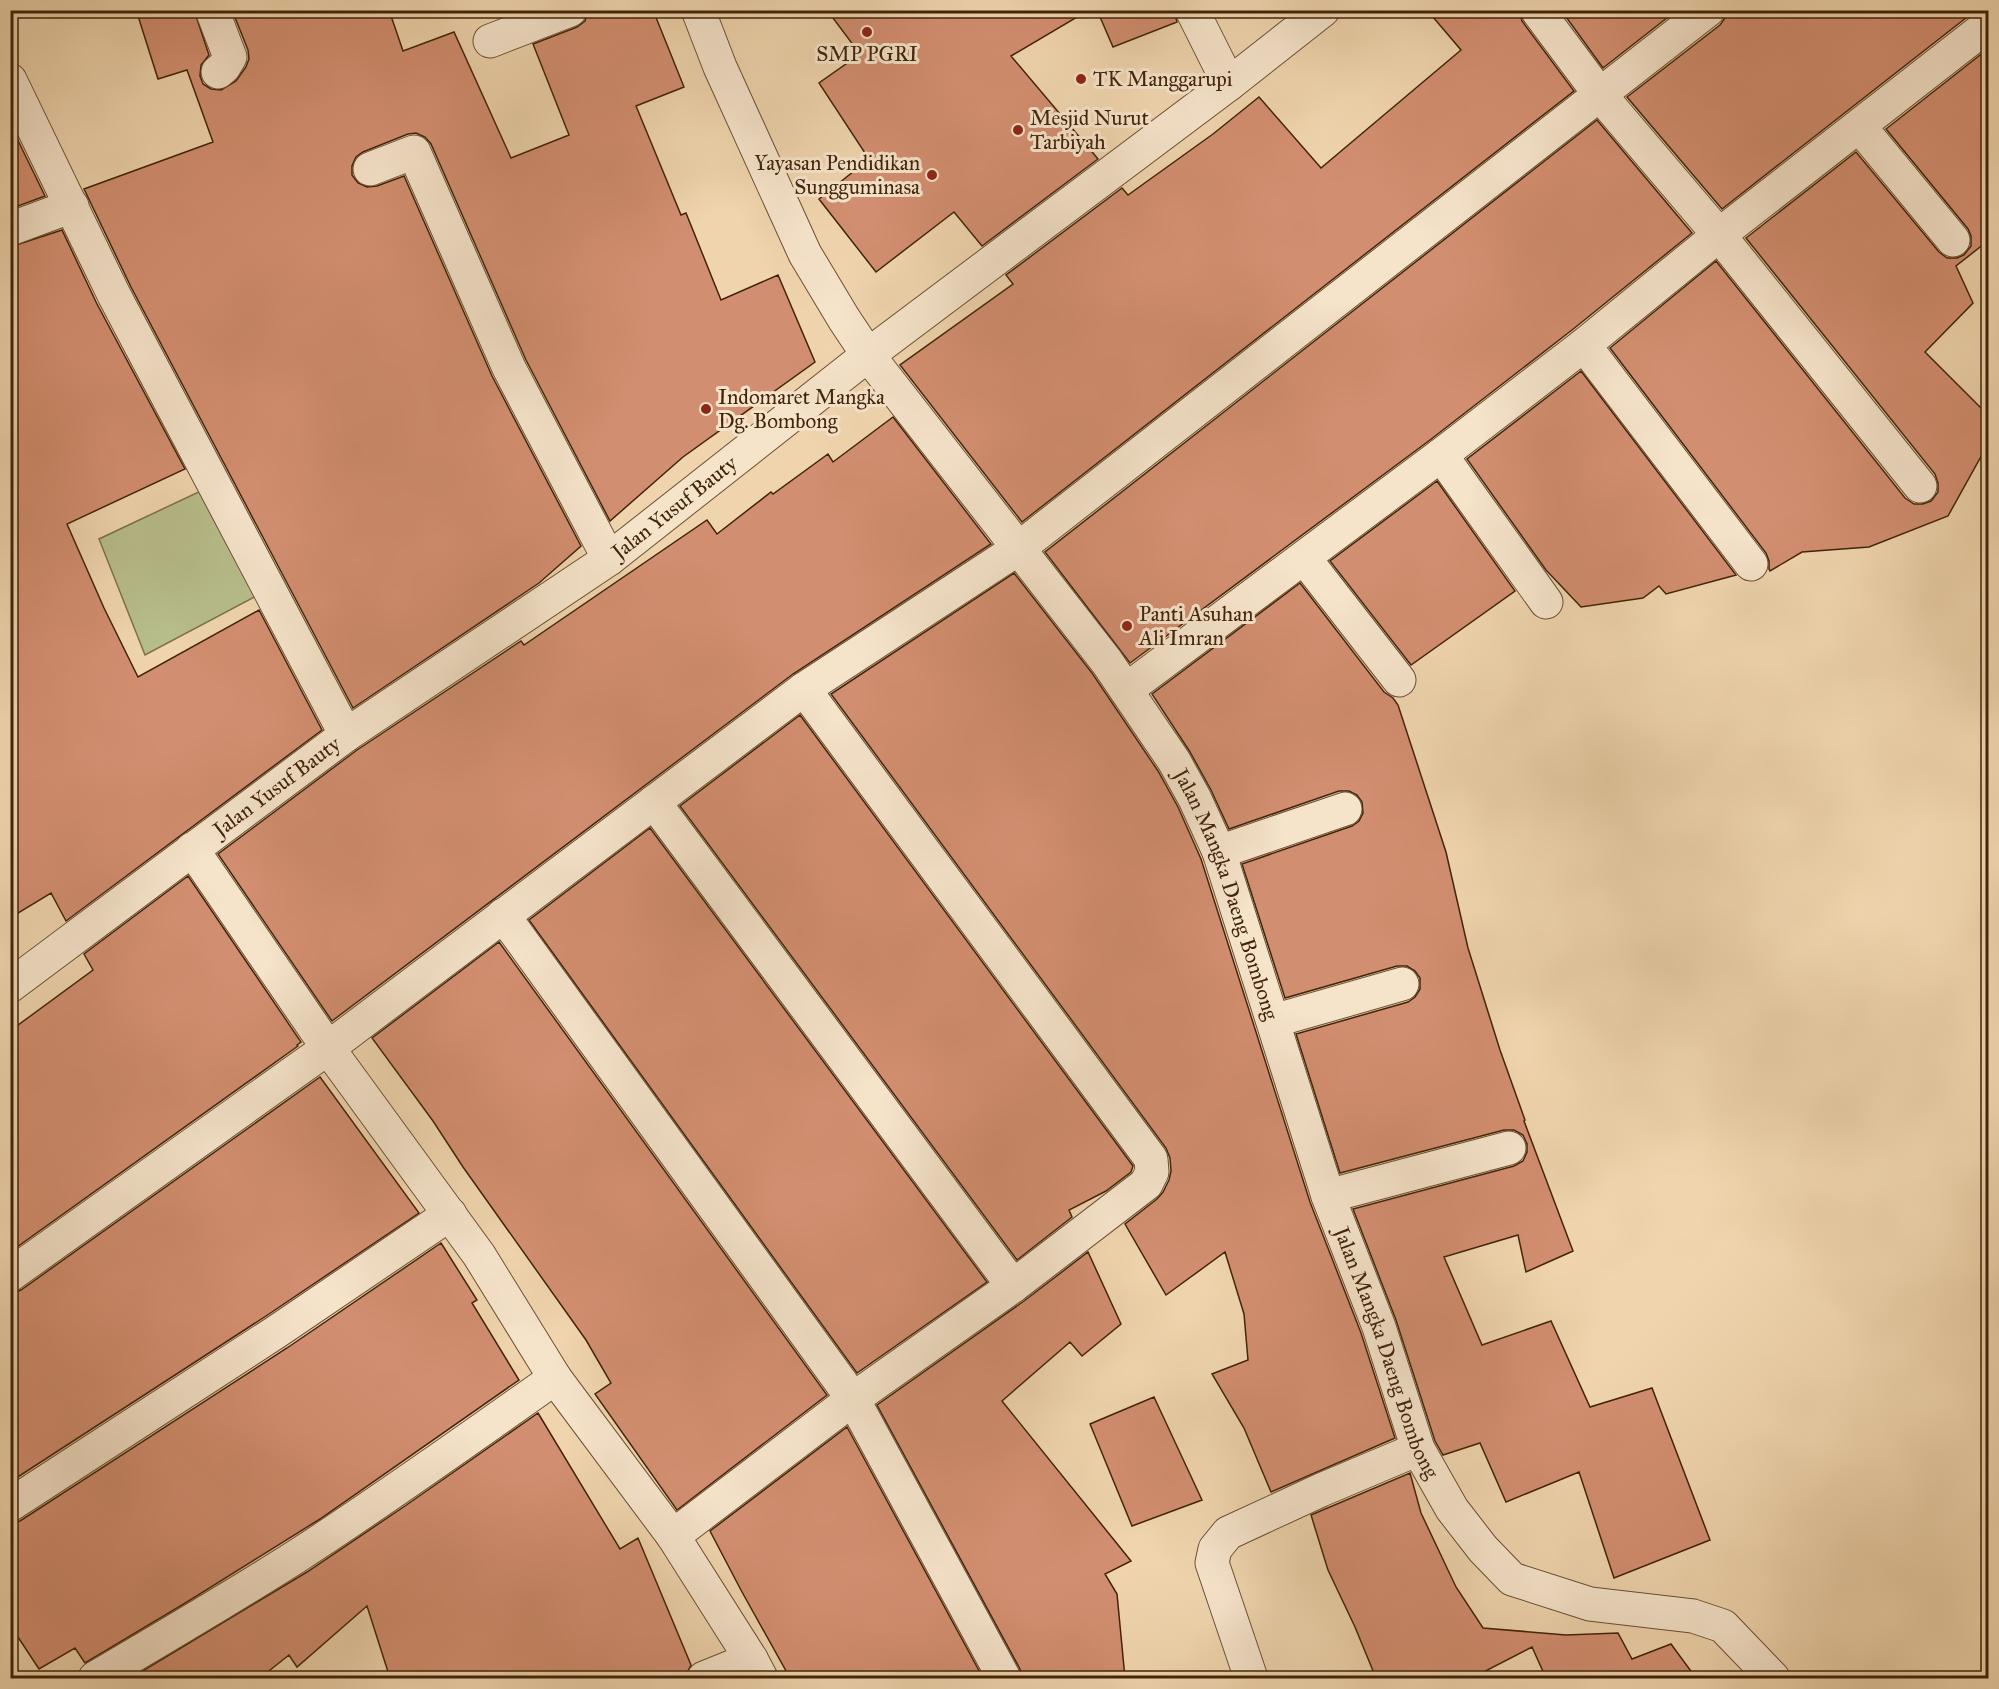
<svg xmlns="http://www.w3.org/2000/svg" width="1999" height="1689" viewBox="0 0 1999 1689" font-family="'IM FELL Great Primer',serif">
<rect width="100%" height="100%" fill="#efd4ad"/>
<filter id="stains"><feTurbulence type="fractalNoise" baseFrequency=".00333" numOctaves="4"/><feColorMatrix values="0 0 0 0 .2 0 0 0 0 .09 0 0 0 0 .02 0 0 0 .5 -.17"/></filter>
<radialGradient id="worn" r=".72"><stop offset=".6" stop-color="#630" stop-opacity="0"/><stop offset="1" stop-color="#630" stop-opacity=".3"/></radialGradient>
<path fill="#b7bd8b" stroke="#7c704a" stroke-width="1.5" d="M 205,489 L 262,593 L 145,655 L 99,539 Z"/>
<path fill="#d28e70" stroke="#41240a" stroke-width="1.5" d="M 157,10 L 194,10 L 209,55 L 201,65 L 200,76 L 203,84 L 211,89 L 221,90 L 236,81 L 246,67 L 249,59 L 248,50 L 232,10 L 389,10 L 403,51 L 454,32 L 511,158 L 569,135 L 533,44 L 577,27 L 585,21 L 588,10 L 653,10 L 684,87 L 636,106 L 681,215 L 686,213 L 721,300 L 778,275 L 815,362 L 683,457 L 610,521 L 526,360 L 431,144 L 425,137 L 416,133 L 408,134 L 363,152 L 356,157 L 352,166 L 352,175 L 358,183 L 367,187 L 377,186 L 404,176 L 492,376 L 581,546 L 539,583 L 353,708 L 131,287 L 84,189 L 213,142 L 187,70 L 158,79 L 138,16 Z
M 827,10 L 1089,10 L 1011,56 L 1098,159 L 982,246 L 954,212 L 876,272 L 819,199 L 869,159 L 819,83 L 860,54 Z
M 1097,10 L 1174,10 L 1177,22 L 1113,47 Z
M 1427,10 L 1519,10 L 1522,21 L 1574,91 L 1022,522 L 900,365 L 1013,284 L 1006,275 L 1122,188 L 1128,195 L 1213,134 L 1259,97 L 1321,168 L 1461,50 Z
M 1561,10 L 1677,10 L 1603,68 Z
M 1726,10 L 1976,10 L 1722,209 L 1627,97 L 1720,25 L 1725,18 Z
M 1989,48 L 1989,240 L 1956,266 L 1973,303 L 1925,352 L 1989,416 L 1989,442 L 1948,516 L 1869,547 L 1802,552 L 1770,571 L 1769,569 L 1769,561 L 1766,553 L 1610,348 L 1716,261 L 1905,498 L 1914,504 L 1923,504 L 1931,501 L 1938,492 L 1938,483 L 1935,474 L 1746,238 L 1856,152 L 1939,252 L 1947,258 L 1957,258 L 1964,255 L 1971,246 L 1971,236 L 1968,229 L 1886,129 Z
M 1597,120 L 1692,233 L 1572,330 L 1430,440 L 1130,663 L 1045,552 Z
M 10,124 L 45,196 L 10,209 Z
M 62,230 L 97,304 L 185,469 L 67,524 L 104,608 L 138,677 L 259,610 L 322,730 L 66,921 L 51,893 L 10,918 L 10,247 Z
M 1581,371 L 1736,575 L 1666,594 L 1659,586 L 1643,598 L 1581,607 L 1546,570 L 1467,459 Z
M 893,417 L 991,544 L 793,674 L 332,1021 L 218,854 L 357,750 L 521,641 L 524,645 L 707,520 L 717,534 L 771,492 L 773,494 L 828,454 L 833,462 Z
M 1437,481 L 1515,591 L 1411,665 L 1330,561 Z
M 1014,573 L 1092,673 L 1158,771 L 1178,807 L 1201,859 L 1310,1202 L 1361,1333 L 1395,1438 L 1271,1492 L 1244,1428 L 1212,1374 L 1248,1360 L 1244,1314 L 1225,1252 L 1166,1295 L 1125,1224 L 1157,1199 L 1163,1192 L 1169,1180 L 1171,1171 L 1170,1158 L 1166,1148 L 831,694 Z
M 1300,583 L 1384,692 L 1393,698 L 1398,705 L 1446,852 L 1468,948 L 1500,1050 L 1525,1120 L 1524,1121 L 1573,1251 L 1526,1272 L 1518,1235 L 1444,1257 L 1482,1345 L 1551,1321 L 1590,1407 L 1652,1388 L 1710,1540 L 1614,1578 L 1579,1472 L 1506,1502 L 1480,1443 L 1443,1455 L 1435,1441 L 1396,1320 L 1353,1209 L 1514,1166 L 1523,1161 L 1527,1152 L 1527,1144 L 1523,1135 L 1514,1130 L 1504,1130 L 1340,1173 L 1296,1034 L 1408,1002 L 1415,997 L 1420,989 L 1420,978 L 1415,971 L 1407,966 L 1397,966 L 1285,998 L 1242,864 L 1352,826 L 1359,821 L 1363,813 L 1362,802 L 1357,795 L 1349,791 L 1339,791 L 1229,829 L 1211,790 L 1190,752 L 1152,694 Z
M 800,715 L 1133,1166 L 1131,1172 L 1106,1191 L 1069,1210 L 1072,1217 L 1017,1260 L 680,806 Z
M 650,828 L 987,1282 L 857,1373 L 529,920 Z
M 188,876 L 301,1042 L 297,1045 L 298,1046 L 10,1252 L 10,1031 L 93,970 L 84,954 Z
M 499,942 L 827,1395 L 677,1510 L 595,1394 L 611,1383 L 586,1340 L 463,1167 L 433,1121 L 372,1038 Z
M 320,1077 L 419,1213 L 266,1316 L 10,1482 L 10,1294 L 21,1290 Z
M 441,1243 L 477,1300 L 472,1303 L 519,1380 L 320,1519 L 187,1602 L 85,1663 L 75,1648 L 39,1669 L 10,1625 L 10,1524 L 20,1521 L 287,1348 Z
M 1088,1252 L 1121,1324 L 1082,1356 L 1070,1342 L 1002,1401 L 1131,1561 L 1105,1574 L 1117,1594 L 1125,1678 L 1023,1678 L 1020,1669 L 877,1405 L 1024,1301 Z
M 1154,1397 L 1202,1500 L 1132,1526 L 1090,1424 Z
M 538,1413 L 620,1549 L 638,1538 L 691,1665 L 686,1675 L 686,1678 L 390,1678 L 367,1606 L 297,1667 L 289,1655 L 260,1678 L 131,1678 L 307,1572 L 405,1506 Z
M 847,1427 L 983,1678 L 790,1678 L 742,1592 L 710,1531 Z
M 1410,1473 L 1421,1513 L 1456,1587 L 1483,1628 L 1566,1635 L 1618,1633 L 1632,1659 L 1671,1644 L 1696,1678 L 1546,1678 L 1532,1647 L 1472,1678 L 1376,1678 L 1355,1627 L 1328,1570 L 1311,1515 Z"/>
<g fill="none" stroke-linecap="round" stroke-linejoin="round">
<g stroke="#6c5033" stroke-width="35">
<g id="minor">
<path d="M 212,10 L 230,57 L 224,67 L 218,72"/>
<path id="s1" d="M 698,10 L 720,67 L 805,254 L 844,319 L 868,355 L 1107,662 L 1174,761 L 1195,799 L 1219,852 L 1328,1196 L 1379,1327 L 1418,1449 L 1452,1509 L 1483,1549 L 1512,1579 L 1590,1604 L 1693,1616 L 1723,1626 L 1773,1678"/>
<path d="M 1192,10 L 1229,84"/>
<path d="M 1537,10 L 1601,96 L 1719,235 L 1920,486"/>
<path d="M 490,41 L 570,10"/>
<path d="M 10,80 L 114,295 L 346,735"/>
<path d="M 1860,127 L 1953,240"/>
<path d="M 370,169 L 414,152 L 509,368 L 609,559"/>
<path d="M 10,229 L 72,206"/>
<path d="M 1584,345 L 1751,564"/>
<path d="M 1441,455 L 1546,602"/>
<path d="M 1305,559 L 1399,680"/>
<path d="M 1126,690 L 1441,455 L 1584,345 L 1719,235 L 1988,25"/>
<path d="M 654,802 L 1013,1286"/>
<path d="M 192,849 L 328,1048 L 479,1255 L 555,1378 L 673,1536 L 751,1659 L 761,1678"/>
<path d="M 1219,852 L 1345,809"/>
<path d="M 503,915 L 853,1399 L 1004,1678"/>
<path id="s2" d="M 10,986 L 346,735 L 609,559 L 868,355 L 1229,84 L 1323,10"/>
<path d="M 1273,1021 L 1402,984"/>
<path d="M 1328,1196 L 1509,1148"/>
<path d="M 10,1275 L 328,1048 L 804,689 L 1019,548 L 1708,10"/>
<path d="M 10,1505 L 276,1332 L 450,1214"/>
<path d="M 673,1536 L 853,1399 L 1013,1286 L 1146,1184 L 1152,1172 L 1151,1159 L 804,689"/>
<path d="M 95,1678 C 163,1638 231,1598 297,1556 C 385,1499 470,1438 555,1378"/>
<path d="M 704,1678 L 751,1659"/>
<path d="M 1251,1678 L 1212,1563 L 1215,1549 L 1228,1533 L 1321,1490 L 1418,1449"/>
</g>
</g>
<use href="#minor" stroke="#f5e3ca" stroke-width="33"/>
</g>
<g fill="#8f2418" stroke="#f5e3ca" stroke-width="2">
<circle cx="867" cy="32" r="6"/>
<circle cx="1081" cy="79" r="6"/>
<circle cx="1018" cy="130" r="6"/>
<circle cx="932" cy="175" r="6"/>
<circle cx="706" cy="409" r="6"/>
<circle cx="1127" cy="626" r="6"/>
</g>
<g text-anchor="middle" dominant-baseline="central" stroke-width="6" stroke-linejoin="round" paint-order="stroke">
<g font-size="21" fill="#41240a" stroke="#f5e3ca" text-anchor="start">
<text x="867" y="54" text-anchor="middle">SMP PGRI</text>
<text x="1093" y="79">TK Manggarupi</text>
<text x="1030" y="118">Mesjid Nurut<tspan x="1030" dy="24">Tarbiyah</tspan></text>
<text x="920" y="163" text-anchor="end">Yayasan Pendidikan<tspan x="920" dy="24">Sungguminasa</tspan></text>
<text x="718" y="397">Indomaret Mangka<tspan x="718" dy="24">Dg. Bombong</tspan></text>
<text x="1139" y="614">Panti Asuhan<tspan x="1139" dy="24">Ali Imran</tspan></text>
</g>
<g font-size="21" fill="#41240a" stroke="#f5e3ca">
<text stroke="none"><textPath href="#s2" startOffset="819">Jalan Yusuf Bauty</textPath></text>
<text stroke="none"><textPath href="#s2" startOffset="333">Jalan Yusuf Bauty</textPath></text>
<text stroke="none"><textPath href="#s1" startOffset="1038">Jalan Mangka Daeng Bombong</textPath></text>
<text stroke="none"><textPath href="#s1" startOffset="1524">Jalan Mangka Daeng Bombong</textPath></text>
</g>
</g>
<rect width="1999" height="1689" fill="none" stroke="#efd4ad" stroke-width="36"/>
<rect x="12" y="12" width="1975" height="1665" fill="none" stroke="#41240a" stroke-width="3"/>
<rect x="18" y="18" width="1963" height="1653" fill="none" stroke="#41240a" stroke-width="1.5"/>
<rect width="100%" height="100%" filter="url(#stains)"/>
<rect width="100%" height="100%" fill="url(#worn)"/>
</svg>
